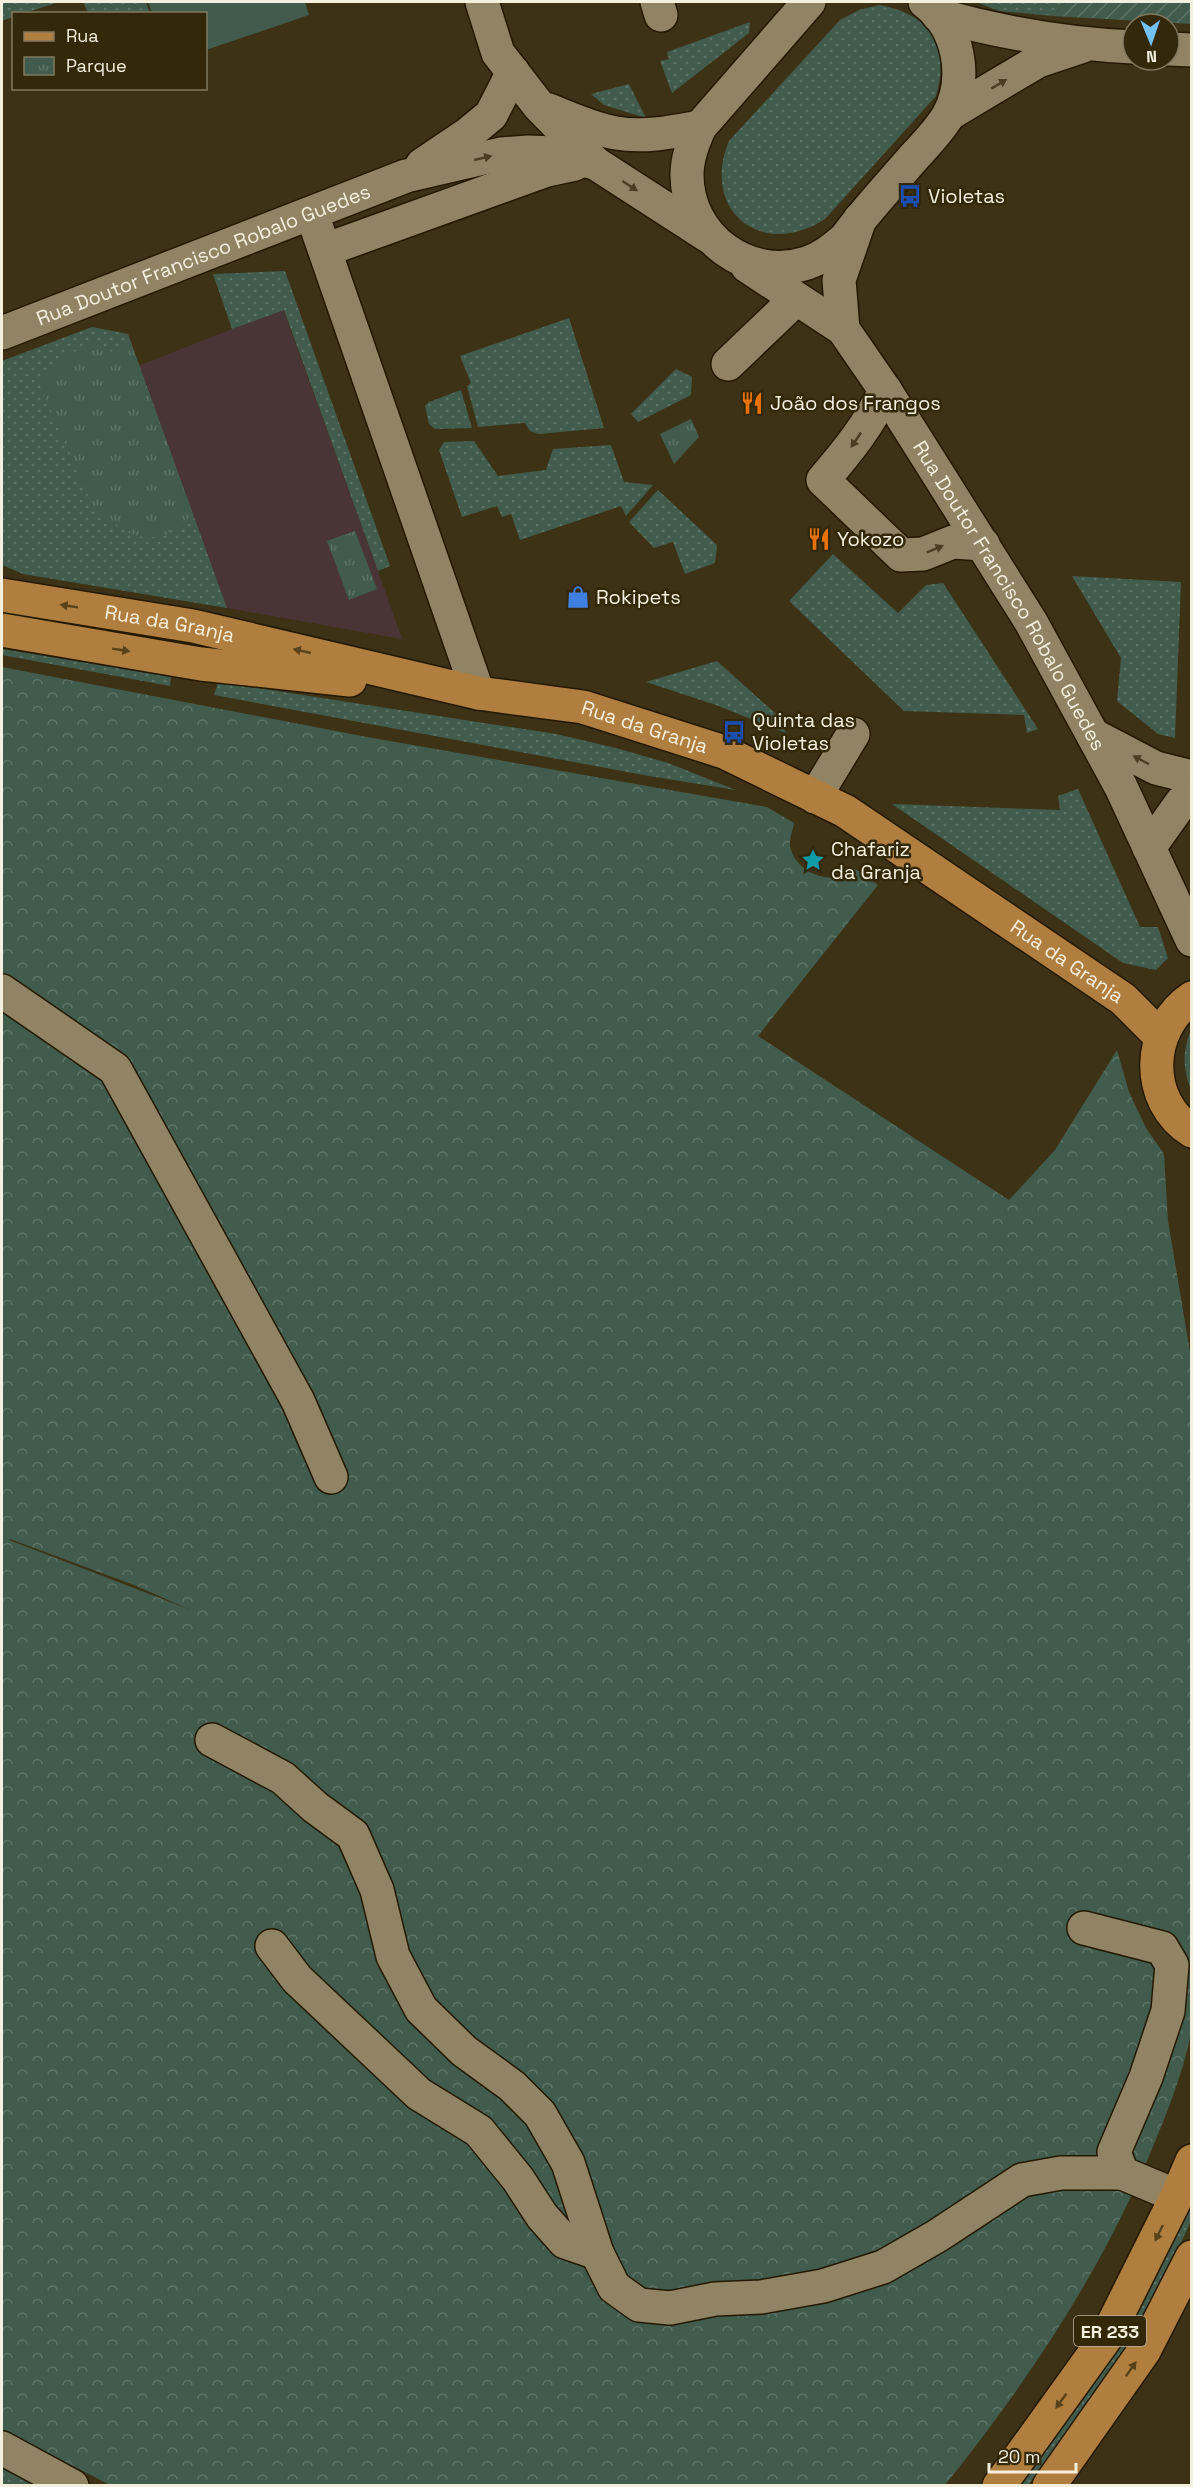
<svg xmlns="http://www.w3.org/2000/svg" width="1193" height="2487" viewBox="0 0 1193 2487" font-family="'Space Grotesk',sans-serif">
<defs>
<pattern id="grass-dots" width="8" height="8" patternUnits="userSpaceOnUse" patternTransform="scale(1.5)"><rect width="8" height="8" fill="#415c4d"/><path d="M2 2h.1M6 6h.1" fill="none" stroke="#5d7466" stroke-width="1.8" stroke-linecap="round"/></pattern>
<pattern id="forest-crowns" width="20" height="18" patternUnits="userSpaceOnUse" patternTransform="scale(1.5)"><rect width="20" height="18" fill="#415c4d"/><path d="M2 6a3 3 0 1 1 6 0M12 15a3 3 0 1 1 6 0" fill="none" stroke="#5d7466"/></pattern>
<pattern id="park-tufts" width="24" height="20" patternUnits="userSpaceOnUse" patternTransform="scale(1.5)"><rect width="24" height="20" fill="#415c4d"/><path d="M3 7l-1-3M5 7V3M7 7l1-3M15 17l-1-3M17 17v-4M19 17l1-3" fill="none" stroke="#5d7466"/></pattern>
<pattern id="garden-furrows" width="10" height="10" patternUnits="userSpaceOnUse" patternTransform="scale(1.5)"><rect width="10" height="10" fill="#415c4d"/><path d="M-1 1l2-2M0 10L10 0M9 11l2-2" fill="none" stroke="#5d7466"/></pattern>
</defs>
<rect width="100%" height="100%" fill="#3d3215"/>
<path fill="#493535" d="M 283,309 L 378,571 L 402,639 L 227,608 L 138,366 Z"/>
<path fill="url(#grass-dots)" d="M 2,2 L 59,2 L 25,13 L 14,14 L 13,17 L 2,21 Z
M 83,2 L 146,2 L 150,13 L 88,13 Z
M 976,2 L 1066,2 L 1053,16 L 999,11 Z
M 879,5 C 931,14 950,46 936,96 L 825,219 C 762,260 700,211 729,141 L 840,20 L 859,10 Z
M 750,22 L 749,33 L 672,93 L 660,61 L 669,59 L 667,52 Z
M 629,84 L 646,118 L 604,105 L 591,94 Z
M 285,271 L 390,566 L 378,571 L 284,310 L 232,329 L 213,274 Z
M 569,318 L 604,428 L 539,434 L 530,431 L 525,423 L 478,427 L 467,386 L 471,383 L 460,356 Z
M 92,327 L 128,334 L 227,608 L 23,574 L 2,565 L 2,361 Z
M 676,369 L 692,377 L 691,395 L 638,422 L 631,414 Z
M 461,390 L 472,428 L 435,429 L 429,424 L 425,406 L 429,402 Z
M 474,441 L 498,476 L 546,470 L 553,449 L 611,445 L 624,482 L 653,485 L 626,516 L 621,506 L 520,540 L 511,514 L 502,517 L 497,506 L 462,517 L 439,450 L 444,442 Z
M 658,490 L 717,545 L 715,563 L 685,574 L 673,542 L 654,548 L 629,522 Z
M 833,554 L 898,613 L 926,585 L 943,583 L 1038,729 L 1027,733 L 1024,715 L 904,711 L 789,601 Z
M 1072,576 L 1181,582 L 1175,738 L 1158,734 L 1117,701 L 1121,658 Z
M 2,649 L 171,677 L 170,686 L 2,655 Z
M 717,661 L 777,715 L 786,733 L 716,705 L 646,682 Z
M 218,682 L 556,734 L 616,748 L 668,763 L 736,790 L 649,776 L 214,695 Z
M 1078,789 L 1140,927 L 1158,927 L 1168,958 L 1156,970 L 1123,963 L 892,804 L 1060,810 L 1058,796 Z
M 1191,1030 L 1191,1090 C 1183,1068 1182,1052 1191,1030 Z
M 1191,2202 L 1191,2221 L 1165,2278 L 1114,2368 L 1046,2464 L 1028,2485 L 1018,2486 C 1088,2399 1144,2303 1191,2202 Z
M 2,2464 L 34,2485 L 2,2485 Z"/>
<path fill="url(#forest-crowns)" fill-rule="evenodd" d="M 2,667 L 367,737 L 767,807 L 794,823 C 793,830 789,839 790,846 C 794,868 821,883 842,876 C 846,874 850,870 854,868 L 878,885 L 758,1036 L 1009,1200 L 1055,1150 L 1117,1050 L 1129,1092 L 1146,1128 L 1164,1154 L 1168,1221 L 1191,1358 L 1191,2033 C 1183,2074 1166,2115 1150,2154 C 1099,2275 1027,2383 945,2485 L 110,2485 L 2,2429 ZM 10,1539 L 134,1585 L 191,1610 L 9,1540 Z"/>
<path fill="url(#park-tufts)" d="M 95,339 L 111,352 L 130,342 L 193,515 L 164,536 L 145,538 L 129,533 L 95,511 L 41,389 L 41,376 L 57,363 Z
M 691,419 L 699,437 L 674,464 L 660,434 Z
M 355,531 L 377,589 L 349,600 L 327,541 Z"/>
<path fill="url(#garden-furrows)" d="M 1066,2 L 1191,2 L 1191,24 L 1053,16 Z"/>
<path fill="#415c4d" d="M 148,2 L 305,2 L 309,15 L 206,50 L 206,14 L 152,13 Z"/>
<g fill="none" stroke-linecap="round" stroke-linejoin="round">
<g stroke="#241900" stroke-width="36">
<g id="minor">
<path d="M 482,2 L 498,53 L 539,106 L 595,163 L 708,236"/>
<path d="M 657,2 L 661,15"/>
<path d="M 809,2 L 700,127 C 693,143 687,158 687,175 C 687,237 748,282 807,263 C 822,258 833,249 845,239 C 866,210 891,184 914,157 C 926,144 940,130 949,114 C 968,77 959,27 925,2"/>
<path d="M 938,15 C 1002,33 1067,44 1133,47"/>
<path d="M 1169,49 L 1192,50"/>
<path d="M 549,110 C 571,119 593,129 616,133 C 644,138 673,132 700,127"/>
<path d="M 949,114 L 1038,61 L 1083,46"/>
<path d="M 422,165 L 468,134 L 491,115 L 513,72"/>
<path d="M 312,214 L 478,693"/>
<path id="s1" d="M 860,219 L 839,280 L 843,329 L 885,390 L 1031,622 L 1121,787 L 1192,940"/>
<path d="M 325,250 L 547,170 L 575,164"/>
<path d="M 747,266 L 843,329"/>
<path id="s2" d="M 2,333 L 406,176 L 501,154 L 528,152 L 555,153 L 595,163"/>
<path d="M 728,364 L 796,299"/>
<path d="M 885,390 C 870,424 847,452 823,480 L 901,555 L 923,554 L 953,542 L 983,544"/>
<path d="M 1093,735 L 1156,768 L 1192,777"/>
<path d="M 815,797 L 853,734"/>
<path d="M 1149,848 L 1181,803 L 1192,797"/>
<path d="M 2,991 L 115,1069 L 298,1401 L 331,1477"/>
<path d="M 212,1740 L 283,1778 L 315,1807 L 353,1835 L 377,1890 L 393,1956 L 421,2009 L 464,2051 L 512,2086 L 540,2114 L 568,2163 L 597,2253 L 614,2287 L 639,2305 L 670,2308 L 715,2299 L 761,2297 L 823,2286 L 883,2267 L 937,2236 L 1022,2180 L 1061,2173 L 1122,2173"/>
<path d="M 1084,1928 L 1162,1948 L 1172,1965 L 1168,2011 L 1146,2077 L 1114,2152 L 1122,2173 L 1177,2196"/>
<path d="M 272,1946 L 297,1979 L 419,2094 L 479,2131 L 518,2179 L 542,2216 L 565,2242 L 597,2253"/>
<path d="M 2,2448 L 72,2486"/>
</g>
</g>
<g stroke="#241900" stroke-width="36">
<g id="major">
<path id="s3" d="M 2,595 L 193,626 L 478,693 L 583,707 L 724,752 L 845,811 L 1123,999 L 1161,1037"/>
<path d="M 2,630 L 201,664 L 350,680"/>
<path d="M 1192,998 C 1146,1029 1144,1101 1192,1131"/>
<path d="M 999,2486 L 1107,2336 L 1177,2196 L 1192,2161"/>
<path d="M 1049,2486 L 1144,2351 L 1192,2257"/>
</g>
</g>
<use href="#minor" stroke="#908464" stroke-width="33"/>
<use href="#major" stroke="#b07f40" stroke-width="33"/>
</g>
<defs><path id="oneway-solid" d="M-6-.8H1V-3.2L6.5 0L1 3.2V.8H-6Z" transform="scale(1.5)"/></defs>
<g fill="#4a3f20">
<use href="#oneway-solid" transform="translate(999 84) rotate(-31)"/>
<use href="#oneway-solid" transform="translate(483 158) rotate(-13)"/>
<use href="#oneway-solid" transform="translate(630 186) rotate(33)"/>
<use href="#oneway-solid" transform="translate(856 440) rotate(124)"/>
<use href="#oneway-solid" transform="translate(935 549) rotate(-23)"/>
<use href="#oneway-solid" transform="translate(1141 760) rotate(-152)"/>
</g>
<g fill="#58421a">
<use href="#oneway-solid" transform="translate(69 606) rotate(-171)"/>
<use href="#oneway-solid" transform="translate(121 650) rotate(9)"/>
<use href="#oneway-solid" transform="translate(302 651) rotate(-167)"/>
<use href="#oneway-solid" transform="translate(1159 2233) rotate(116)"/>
<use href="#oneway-solid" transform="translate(1131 2369) rotate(-55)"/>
<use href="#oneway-solid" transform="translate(1061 2401) rotate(126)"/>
</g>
<defs>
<g id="bus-bare" transform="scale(1.8)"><path d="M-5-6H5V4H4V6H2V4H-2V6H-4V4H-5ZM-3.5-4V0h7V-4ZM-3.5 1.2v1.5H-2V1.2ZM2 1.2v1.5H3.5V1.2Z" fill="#1a4fb4" stroke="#33280a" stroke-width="2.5" paint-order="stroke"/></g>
<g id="restaurant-bare" transform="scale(1.8)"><path d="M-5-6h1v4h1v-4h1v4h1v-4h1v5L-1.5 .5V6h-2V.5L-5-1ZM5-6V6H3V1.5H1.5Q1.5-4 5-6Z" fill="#e8710a" stroke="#33280a" stroke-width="2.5" paint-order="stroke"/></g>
<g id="shop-bare" transform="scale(1.8)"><path d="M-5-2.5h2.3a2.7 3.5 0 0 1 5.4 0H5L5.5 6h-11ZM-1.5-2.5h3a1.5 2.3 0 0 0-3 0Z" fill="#3f7fe0" stroke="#33280a" stroke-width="2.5" paint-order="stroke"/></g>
<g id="sight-bare" transform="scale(1.8)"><path d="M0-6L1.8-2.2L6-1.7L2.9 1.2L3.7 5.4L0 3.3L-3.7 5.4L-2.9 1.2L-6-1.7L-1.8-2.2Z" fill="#0f9aa8" stroke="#33280a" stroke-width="2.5" paint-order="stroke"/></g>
</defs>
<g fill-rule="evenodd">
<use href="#bus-bare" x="910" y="196"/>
<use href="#restaurant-bare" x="752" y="403"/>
<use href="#restaurant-bare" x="819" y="539"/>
<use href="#shop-bare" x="578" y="597"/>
<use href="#bus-bare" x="734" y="732"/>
<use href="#sight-bare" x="813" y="860"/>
</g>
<g text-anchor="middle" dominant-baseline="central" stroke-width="5" stroke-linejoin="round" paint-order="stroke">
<rect fill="#33280a" stroke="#bbb39e" stroke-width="1.5" x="1074" y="2316" width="72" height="30" rx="4.5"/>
<g font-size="18" font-weight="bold" fill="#f5efde">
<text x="1110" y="2331">ER 233</text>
</g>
<g font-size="20" fill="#f5efde" stroke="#33280a" text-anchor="start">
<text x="928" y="196">Violetas</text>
<text x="770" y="403">João dos Frangos</text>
<text x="837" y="539">Yokozo</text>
<text x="596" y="597">Rokipets</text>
<text x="752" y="720">Quinta das<tspan x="752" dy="23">Violetas</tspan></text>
<text x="831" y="849">Chafariz<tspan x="831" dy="23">da Granja</tspan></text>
</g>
<g font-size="20" fill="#f5efde" stroke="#33280a">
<text stroke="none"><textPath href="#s2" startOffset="216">Rua Doutor Francisco Robalo Guedes</textPath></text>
<text stroke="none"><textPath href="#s1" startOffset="428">Rua Doutor Francisco Robalo Guedes</textPath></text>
<text stroke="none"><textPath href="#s3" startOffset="170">Rua da Granja</textPath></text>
<text stroke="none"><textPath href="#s3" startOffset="657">Rua da Granja</textPath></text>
<text stroke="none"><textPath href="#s3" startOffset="1143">Rua da Granja</textPath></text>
</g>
</g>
<rect width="1193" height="2487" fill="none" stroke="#f5efde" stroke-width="6"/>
<rect x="12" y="12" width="195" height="78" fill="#33280a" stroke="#81785f" stroke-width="1.5"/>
<rect x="24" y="32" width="30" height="9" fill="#b07f40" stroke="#81785f" stroke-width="1.5"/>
<text x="66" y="42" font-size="18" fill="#f5efde">Rua</text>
<rect x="24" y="57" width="30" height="18" fill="url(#park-tufts)" stroke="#81785f" stroke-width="1.5"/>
<text x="66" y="72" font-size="18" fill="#f5efde">Parque</text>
<g transform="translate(1151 42) rotate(178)"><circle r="28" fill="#33280a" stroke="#81785f" stroke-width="1.5"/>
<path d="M0-4.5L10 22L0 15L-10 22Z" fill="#71c1f5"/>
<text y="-9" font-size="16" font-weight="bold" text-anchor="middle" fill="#f5efde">N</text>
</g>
<path d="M989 2463v9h87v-9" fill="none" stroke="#f5efde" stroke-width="3"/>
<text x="998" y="2463" font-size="18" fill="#f5efde" stroke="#33280a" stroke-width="4.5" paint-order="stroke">20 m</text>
</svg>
